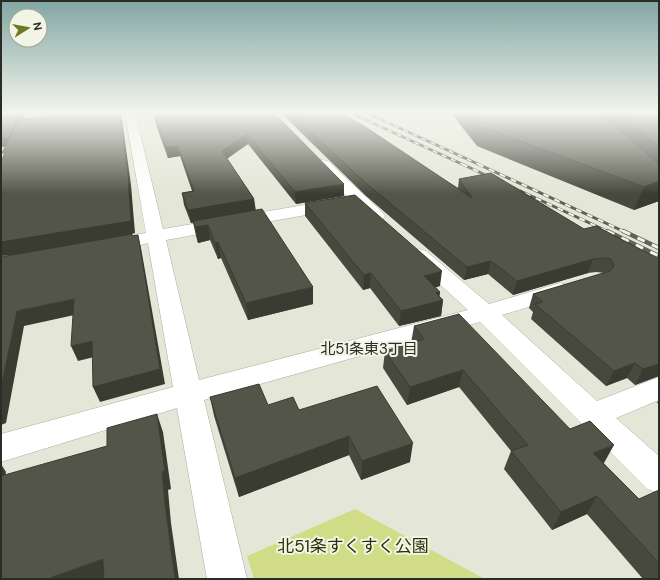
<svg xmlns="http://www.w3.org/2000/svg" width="660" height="580" viewBox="0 0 660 580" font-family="'DM Sans','Noto Sans JP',sans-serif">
<rect width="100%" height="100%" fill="#e4e7d7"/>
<path fill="#d1dd86" d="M 355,509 L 485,579 L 254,579 L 247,556 Z"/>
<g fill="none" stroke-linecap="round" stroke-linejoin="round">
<g stroke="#abae9f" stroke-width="1">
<path id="street" d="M 125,113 L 135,113 L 163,229 L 334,200 L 340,201 L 342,205 L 340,209 L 334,210 L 166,240 L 199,380 L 468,310 L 412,259 L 409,255 L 412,251 L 419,249 L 426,251 L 489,304 L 560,283 L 568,285 L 571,290 L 568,295 L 502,315 L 597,401 L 659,377 L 659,400 L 616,418 L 659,456 L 659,493 L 647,489 L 480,322 L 204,400 L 247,579 L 207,579 L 177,408 L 1,462 L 1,434 L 173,387 L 148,243 L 141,245 L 134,243 L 132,239 L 134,235 L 146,233 Z
M 323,160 L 328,161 L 382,212 L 385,216 L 382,220 L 376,221 L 370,220 L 318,167 L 316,164 L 318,161 Z"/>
</g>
<use href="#street" fill="#fff" fill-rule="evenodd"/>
<g stroke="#606158" stroke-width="2.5">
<path id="rail-far2" d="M 351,113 L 464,165
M 367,113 L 480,165"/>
</g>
<g stroke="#606158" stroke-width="3">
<path id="rail-far1" d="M 462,164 L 494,179
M 478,164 L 625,232
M 514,188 L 609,232"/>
</g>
<g stroke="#606158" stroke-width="4.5">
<path id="rail" d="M 607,231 L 659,256
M 623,231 L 659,248"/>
</g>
<use href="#rail-far2" stroke="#f2f4e5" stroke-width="1.5" stroke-dasharray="5" stroke-linecap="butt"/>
<use href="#rail-far1" stroke="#f2f4e5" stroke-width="2" stroke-dasharray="6" stroke-linecap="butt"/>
<use href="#rail" stroke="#f2f4e5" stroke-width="3" stroke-dasharray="8" stroke-linecap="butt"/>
</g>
<path fill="#47493e" d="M 274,113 L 344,196 L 296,204 L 248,144 L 227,158 L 254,199 L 255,210 L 313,304 L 248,320 L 221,258 L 218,259 L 210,240 L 198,243 L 196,236 L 193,222 L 191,223 L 184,205 L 182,193 L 192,191 L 180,156 L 168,158 L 156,125 L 154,115 Z
M 281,113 L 331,113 L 458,188 L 459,179 L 659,259 L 659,376 L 635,385 L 627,378 L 606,386 L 531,319 L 533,312 L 529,308 L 533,294 L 605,273 L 596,272 L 588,273 L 513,295 L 488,274 L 464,280 L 366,196 Z
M 451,113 L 600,113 L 602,115 L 603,113 L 659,113 L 659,201 L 634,210 L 477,146 Z
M 305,203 L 440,286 L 436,287 L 440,292 L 439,296 L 443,300 L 441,316 L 399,326 L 370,288 L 363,290 L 305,216 Z
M 414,326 L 570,429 L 639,499 L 659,490 L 659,579 L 643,579 L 587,514 L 552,530 L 504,469 L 511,451 L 459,387 L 407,405 L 383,368 L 385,351 L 411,343 Z
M 210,397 L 268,405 L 299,410 L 410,462 L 361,480 L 349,455 L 239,497 L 214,416 Z
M 659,399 L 659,404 L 657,403 Z"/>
<path fill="#3a3c32" d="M 19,113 L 23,113 L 24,116 L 13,146 L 1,147 L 1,139 Z
M 120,113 L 122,119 L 131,185 L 135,233 L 132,234 L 136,247 L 1,256 L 1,242 Z
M 247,134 L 248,144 L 224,161 L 222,151 Z
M 178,146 L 180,156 L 168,158 L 166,147 Z
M 659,181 L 659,201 L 634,210 L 644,187 Z
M 344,184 L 344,196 L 296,204 L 295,192 Z
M 254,199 L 256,211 L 191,223 L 188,210 Z
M 208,225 L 210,240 L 198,243 L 195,227 Z
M 138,235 L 141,248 L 165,384 L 100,402 L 93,387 Z
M 218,242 L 221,258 L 218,259 L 215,243 Z
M 593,259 L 588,273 L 513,295 L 517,281 Z
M 491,261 L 488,274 L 464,280 L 467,267 Z
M 442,271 L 440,286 L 422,291 L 424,276 Z
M 371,273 L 370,288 L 363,290 L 364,275 Z
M 313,287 L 313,304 L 248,320 L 246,303 Z
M 440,292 L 439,301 L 443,300 L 441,316 L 399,326 L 401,311 L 436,293 Z
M 74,299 L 79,314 L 24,326 L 6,423 L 1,425 L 1,387 L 17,311 Z
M 92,341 L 98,356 L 78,361 L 71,346 Z
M 635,363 L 627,378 L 606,386 L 614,371 Z
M 659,364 L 659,376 L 635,385 L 643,369 Z
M 463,370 L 459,387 L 407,405 L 410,387 Z
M 157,414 L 163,432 L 171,489 L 168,490 L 171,523 L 179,579 L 175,579 L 165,505 Z
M 349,436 L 349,455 L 239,497 L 235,478 Z
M 413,443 L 410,462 L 361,480 L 362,461 Z
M 614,445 L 604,463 L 584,471 L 593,453 Z
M 1,464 L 6,472 L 2,497 L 1,496 Z
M 597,496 L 587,514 L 552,530 L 561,512 Z
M 103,559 L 105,579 L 52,579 L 52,577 Z"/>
<path fill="#535548" stroke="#3a3c32" d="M 1,113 L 19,113 L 10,138 L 1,139 Z
M 86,113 L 120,113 L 128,174 L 131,221 L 1,242 L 1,161 L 5,153 L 2,153 L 19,119 Z
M 177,113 L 274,113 L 344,184 L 295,192 L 247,134 L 222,151 L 254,199 L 188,210 L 182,193 L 194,191 L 178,146 L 166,147 L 154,115 Z
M 290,113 L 331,113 L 334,115 L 342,114 L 364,126 L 472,198 L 459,179 L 491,173 L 584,229 L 596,226 L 659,259 L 659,364 L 643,369 L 635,363 L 614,371 L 535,304 L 543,302 L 533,294 L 610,271 L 614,266 L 611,259 L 602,258 L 593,259 L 517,281 L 491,261 L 467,267 L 367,184 Z
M 468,113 L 600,113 L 659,164 L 659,181 L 644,187 L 480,126 Z
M 618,113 L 659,113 L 659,146 Z
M 355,195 L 442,271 L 424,276 L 440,292 L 436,293 L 443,300 L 401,311 L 371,273 L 364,275 L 305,203 Z
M 262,209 L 313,287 L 246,303 L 218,242 L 215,243 L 208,225 L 195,227 L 193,221 Z
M 132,234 L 132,236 L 138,235 L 160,369 L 93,387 L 92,341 L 71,346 L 74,299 L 17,311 L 1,387 L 1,257 Z
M 459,314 L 570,429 L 590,421 L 614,445 L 593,453 L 639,499 L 659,490 L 659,563 L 597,496 L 561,512 L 511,451 L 528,445 L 463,370 L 410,387 L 385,351 L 424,339 L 414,326 Z
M 259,384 L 268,405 L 293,397 L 299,410 L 377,386 L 413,443 L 362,461 L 349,436 L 235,478 L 210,397 Z
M 157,414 L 165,471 L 162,472 L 165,505 L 175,579 L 104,579 L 103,559 L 52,577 L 52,579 L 1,579 L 1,476 L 107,446 L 107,428 Z"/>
<linearGradient id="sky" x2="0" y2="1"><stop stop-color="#81a6a2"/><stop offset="0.58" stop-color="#f3f4ed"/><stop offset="1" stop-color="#f3f4ed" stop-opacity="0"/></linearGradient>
<rect width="660" height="194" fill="url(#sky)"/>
<g text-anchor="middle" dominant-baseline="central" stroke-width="4" stroke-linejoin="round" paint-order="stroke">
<g font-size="15" fill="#2b2c26" stroke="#f2f4e5">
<text x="369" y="349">北51条東3丁目</text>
</g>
<g font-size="17" fill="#2c300a" stroke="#f2f4e5">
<text x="353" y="546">北51条すくすく公園</text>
</g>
</g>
<rect width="660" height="580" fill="none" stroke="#2b2c26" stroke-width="4"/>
<g transform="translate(28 28) rotate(79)"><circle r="19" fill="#f2f4e5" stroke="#a2a499"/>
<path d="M0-3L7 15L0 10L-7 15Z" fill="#6e7721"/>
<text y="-6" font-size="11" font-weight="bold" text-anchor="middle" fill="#2b2c26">N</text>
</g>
</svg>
